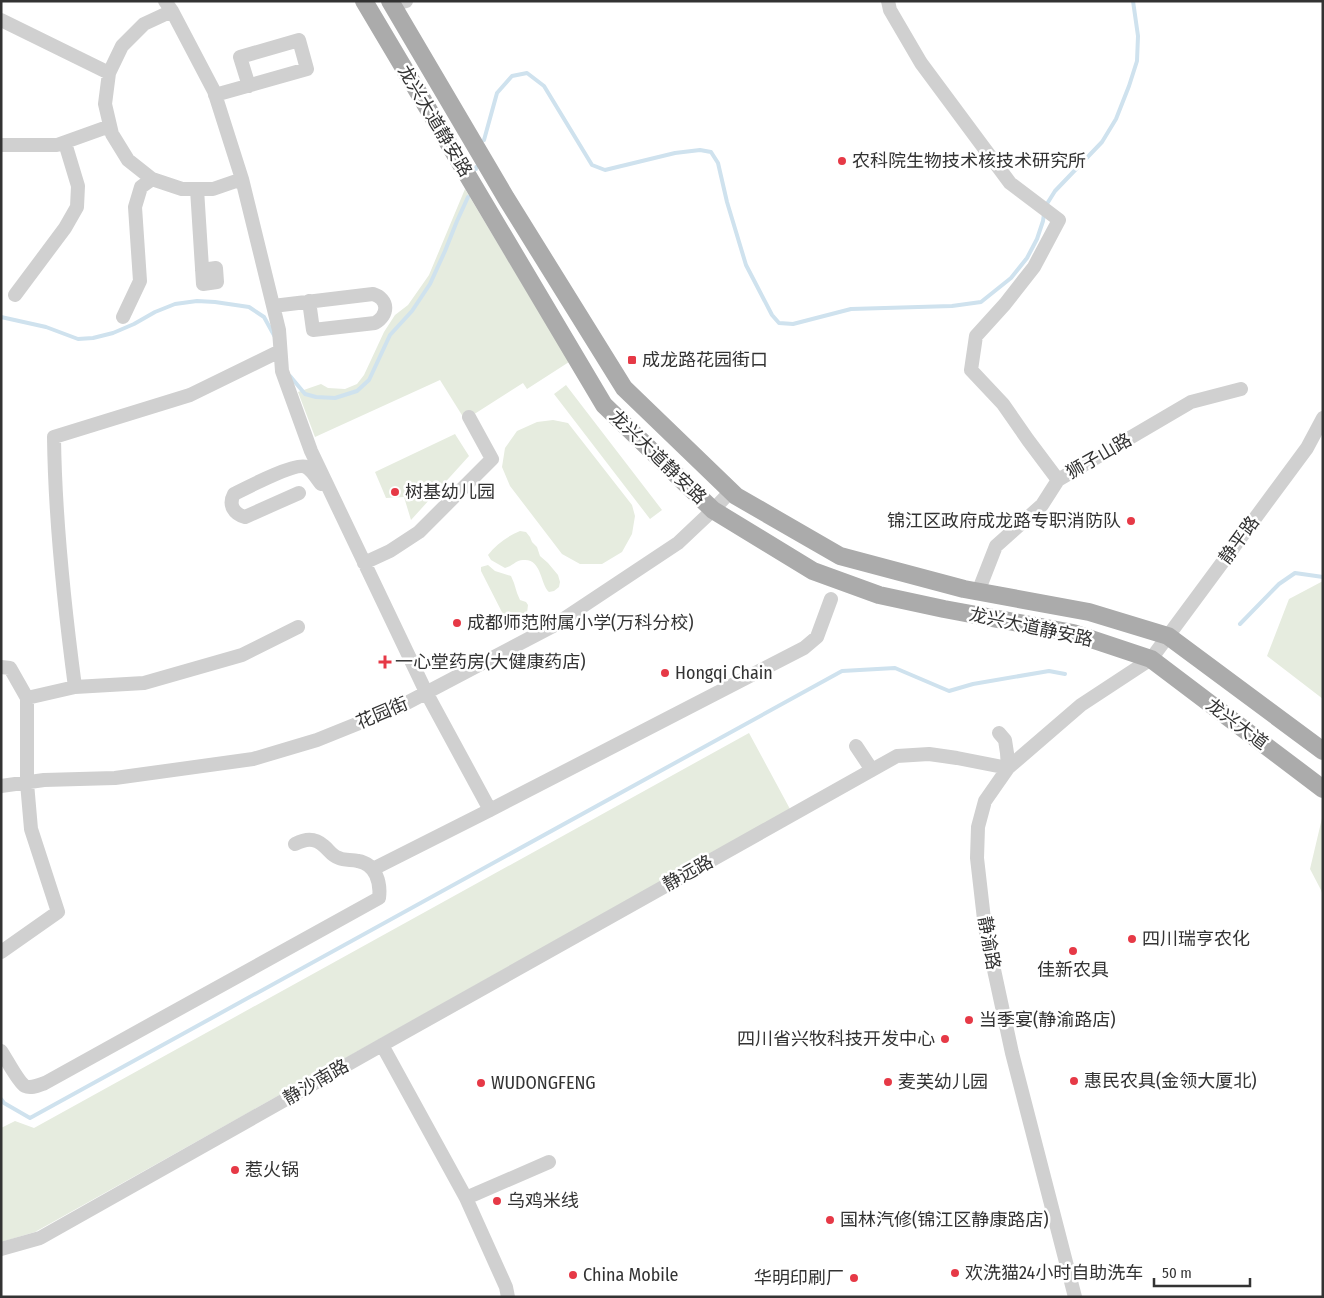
<svg xmlns="http://www.w3.org/2000/svg" width="1324" height="1298" viewBox="0 0 1324 1298" font-family="'Fira Sans Condensed','Noto Sans SC',sans-serif">
<rect width="100%" height="100%" fill="#fff"/>
<path fill="#e6ecdf" d="M 465,189 L 569,362 L 527,389 L 523,383 L 465,420 L 440,380 L 315,437 L 298,392 L 321,384 L 328,388 L 345,389 L 357,384 L 364,375 L 384,332 L 395,315 L 408,305 L 429,275 Z
M 566,385 L 662,510 L 650,519 L 554,394 Z
M 553,420 L 568,423 L 632,505 L 635,516 L 632,534 L 622,552 L 602,564 L 580,564 L 562,554 L 510,486 L 502,467 L 505,448 L 517,431 L 537,422 Z
M 455,434 L 469,456 L 411,520 L 404,497 L 386,498 L 375,472 Z
M 520,531 L 526,532 L 530,537 L 532,542 L 537,547 L 540,556 L 548,563 L 558,575 L 560,582 L 559,587 L 554,591 L 549,592 C 540,584 542,558 523,560 C 516,560 513,566 505,568 L 491,560 L 488,555 C 496,544 508,536 520,531 Z
M 488,565 L 495,571 L 511,576 L 514,583 L 517,593 L 520,600 L 526,602 L 528,605 L 527,613 L 529,615 L 509,626 L 481,571 L 481,567 Z
M 1323,581 L 1323,699 L 1267,656 L 1289,599 Z
M 749,733 L 790,809 L 35,1232 L 1,1242 L 1,1128 L 15,1121 L 34,1128 Z
M 1323,814 L 1323,896 L 1321,890 L 1310,869 Z"/>
<g fill="none" stroke-linecap="round" stroke-linejoin="round">
<path stroke="#cfe2ee" stroke-width="4" d="M 484,140 L 497,93 L 512,76 L 527,73 L 544,86 L 592,165 L 605,170 L 675,153 L 700,150 L 711,152 L 718,163 L 727,202 L 746,265 L 772,315 L 779,323 L 793,324 L 851,309 L 952,306 L 981,302 L 1011,278 L 1027,258 L 1037,239 L 1043,221 L 1044,214
M 476,169 L 476,167
M 1045,207 L 1055,191 L 1102,142 L 1116,119 L 1129,86 L 1137,61 L 1138,36 L 1133,1
M 1,317 L 46,327 L 78,339 L 93,338 L 113,333 L 134,324 L 155,312 L 175,304 L 197,301 L 215,302 L 249,307 L 264,317 L 275,337
M 290,376 L 305,394 L 316,397 L 335,398 L 357,391 L 369,380 L 390,335 L 412,311 L 430,284 L 445,251 L 457,221 L 468,197
M 1240,624 L 1279,584 L 1295,573 L 1323,577
M 1,1099 L 4,1103 L 30,1118 L 842,671 L 895,668 L 949,691 L 973,684 L 1049,671 L 1065,674"/>
<path stroke="#d0d0d0" stroke-width="14" d="M 165,1 L 172,11 L 214,91 L 242,179 L 279,330 L 282,371 L 311,451 L 426,692 L 490,810
M 888,1 L 890,10 L 921,63 L 1010,183 L 1059,220 L 1034,267 L 1005,304 L 976,336 L 971,370 L 1003,404 L 1028,440 L 1058,480
M 392,5 L 406,1
M 172,11 L 144,24 L 122,46 L 109,73 L 105,104 L 112,134 L 128,160 L 152,179 L 182,189 L 213,189 L 242,179
M 1,20 L 109,73
M 215,95 L 307,69 L 299,40 L 240,57 L 249,86
M 1,145 L 57,145 L 110,126
M 197,189 L 203,284 L 217,282 L 216,268 L 202,270
M 15,295 L 65,228 L 77,207 L 78,186 L 65,143
M 273,306 L 373,294 C 389,299 389,315 375,323 L 313,330 L 309,301
M 123,317 L 140,281 L 135,207 L 141,187 L 152,179
M 299,493 L 245,517 C 234,514 228,505 234,494 C 246,488 296,462 306,467 C 312,470 317,479 321,484
M 364,563 L 390,551 L 419,532 L 492,459 L 469,417
M 978,592 L 996,546 L 1042,505 L 1058,480 L 1191,402 L 1241,389
M 1,667 L 10,668 L 27,698 L 27,783 L 31,829 L 58,912 L 1,952
M 75,687 C 64,604 55,521 54,437 L 190,395 L 280,351
M 27,698 L 75,687 L 144,683 L 242,655 L 298,627
M 856,746 L 872,770
M 1,786 L 44,780 L 115,778 L 253,759 L 317,740 L 399,707 L 553,626 L 678,543 L 713,510 L 731,491
M 373,869 L 490,810 L 804,648 L 817,637 L 831,599
M 382,1045 L 466,1198 L 506,1287 L 508,1297
M 1,1051 C 6,1058 18,1082 25,1086 C 31,1089 39,1085 45,1083 L 379,898 C 381,883 376,864 358,861 C 352,859 345,861 339,858 C 332,856 329,850 324,846 C 314,837 305,839 295,844
M 466,1198 L 549,1162
M 1,1249 L 40,1238 L 382,1045 L 897,756 L 929,754 L 957,758 L 1008,768 L 1007,753 L 1005,740 L 999,733
M 1075,1297 L 1012,1053 L 985,928 L 977,858 L 978,827 L 985,801 L 1008,768 L 1081,705 L 1151,659 L 1307,448 L 1323,418"/>
<path stroke="#ababab" stroke-width="18" d="M 364,1 L 604,405 L 713,510 L 813,571 L 879,595 L 944,609 L 1073,633 L 1151,659 L 1323,789
M 390,1 L 506,198 L 624,388 L 736,496 L 840,556 L 964,589 L 1089,612 L 1168,636 L 1323,751"/>
</g>
<g fill="#e63946" stroke="#fff" stroke-width="2">
<circle cx="842" cy="161" r="5"/>
<rect x="627" y="355" width="10" height="10" rx="2.5"/>
<circle cx="395" cy="492" r="5"/>
<circle cx="1131" cy="521" r="5"/>
<circle cx="457" cy="623" r="5"/>
<path d="M382.5 654.5h5v5h5v5h-5v5h-5v-5h-5v-5h5z"/>
<circle cx="665" cy="673" r="5"/>
<circle cx="1132" cy="939" r="5"/>
<circle cx="1073" cy="951" r="5"/>
<circle cx="969" cy="1020" r="5"/>
<circle cx="945" cy="1039" r="5"/>
<circle cx="1074" cy="1081" r="5"/>
<circle cx="888" cy="1082" r="5"/>
<circle cx="481" cy="1083" r="5"/>
<circle cx="235" cy="1170" r="5"/>
<circle cx="497" cy="1201" r="5"/>
<circle cx="830" cy="1220" r="5"/>
<circle cx="955" cy="1273" r="5"/>
<circle cx="573" cy="1275" r="5"/>
<circle cx="854" cy="1278" r="5"/>
</g>
<g text-anchor="middle" dominant-baseline="central" stroke-width="5" stroke-linejoin="round" paint-order="stroke">
<g font-size="18" fill="#333" stroke="#fff">
<text transform="translate(435 121) rotate(59)">龙兴大道静安路</text>
<text transform="translate(1099 456) rotate(-30)">狮子山路</text>
<text transform="translate(658 457) rotate(44)">龙兴大道静安路</text>
<text transform="translate(1239 540) rotate(-54)">静平路</text>
<text transform="translate(1031 627) rotate(12)">龙兴大道静安路</text>
<text transform="translate(382 713) rotate(-23)">花园街</text>
<text transform="translate(1237 724) rotate(37)">龙兴大道</text>
<text transform="translate(688 873) rotate(-29)">静远路</text>
<text transform="translate(989 943) rotate(80)">静渝路</text>
<text transform="translate(316 1082) rotate(-30)">静沙南路</text>
</g>
<g font-size="18" fill="#333" stroke="#fff" text-anchor="start">
<text x="852" y="161">农科院生物技术核技术研究所</text>
<text x="642" y="360">成龙路花园街口</text>
<text x="405" y="492">树基幼儿园</text>
<text x="1121" y="521" text-anchor="end">锦江区政府成龙路专职消防队</text>
<text x="467" y="623">成都师范附属小学(万科分校)</text>
<text x="395" y="662">一心堂药房(大健康药店)</text>
<text x="675" y="673">Hongqi Chain</text>
<text x="1142" y="939">四川瑞亨农化</text>
<text x="1073" y="970" text-anchor="middle">佳新农具</text>
<text x="979" y="1020">当季宴(静渝路店)</text>
<text x="935" y="1039" text-anchor="end">四川省兴牧科技开发中心</text>
<text x="1084" y="1081">惠民农具(金领大厦北)</text>
<text x="898" y="1082">麦芙幼儿园</text>
<text x="491" y="1083">WUDONGFENG</text>
<text x="245" y="1170">惹火锅</text>
<text x="507" y="1201">乌鸡米线</text>
<text x="840" y="1220">国林汽修(锦江区静康路店)</text>
<text x="965" y="1273">欢洗猫24小时自助洗车</text>
<text x="583" y="1275">China Mobile</text>
<text x="844" y="1278" text-anchor="end">华明印刷厂</text>
</g>
</g>
<rect width="1324" height="1298" fill="none" stroke="#333333" stroke-width="5"/>
<path d="M1154 1278v8h96v-8" fill="none" stroke="#333333" stroke-width="2.5"/>
<text x="1162" y="1278" font-size="15" fill="#333333" stroke="#ffffff" stroke-width="4" paint-order="stroke">50 m</text>
</svg>
